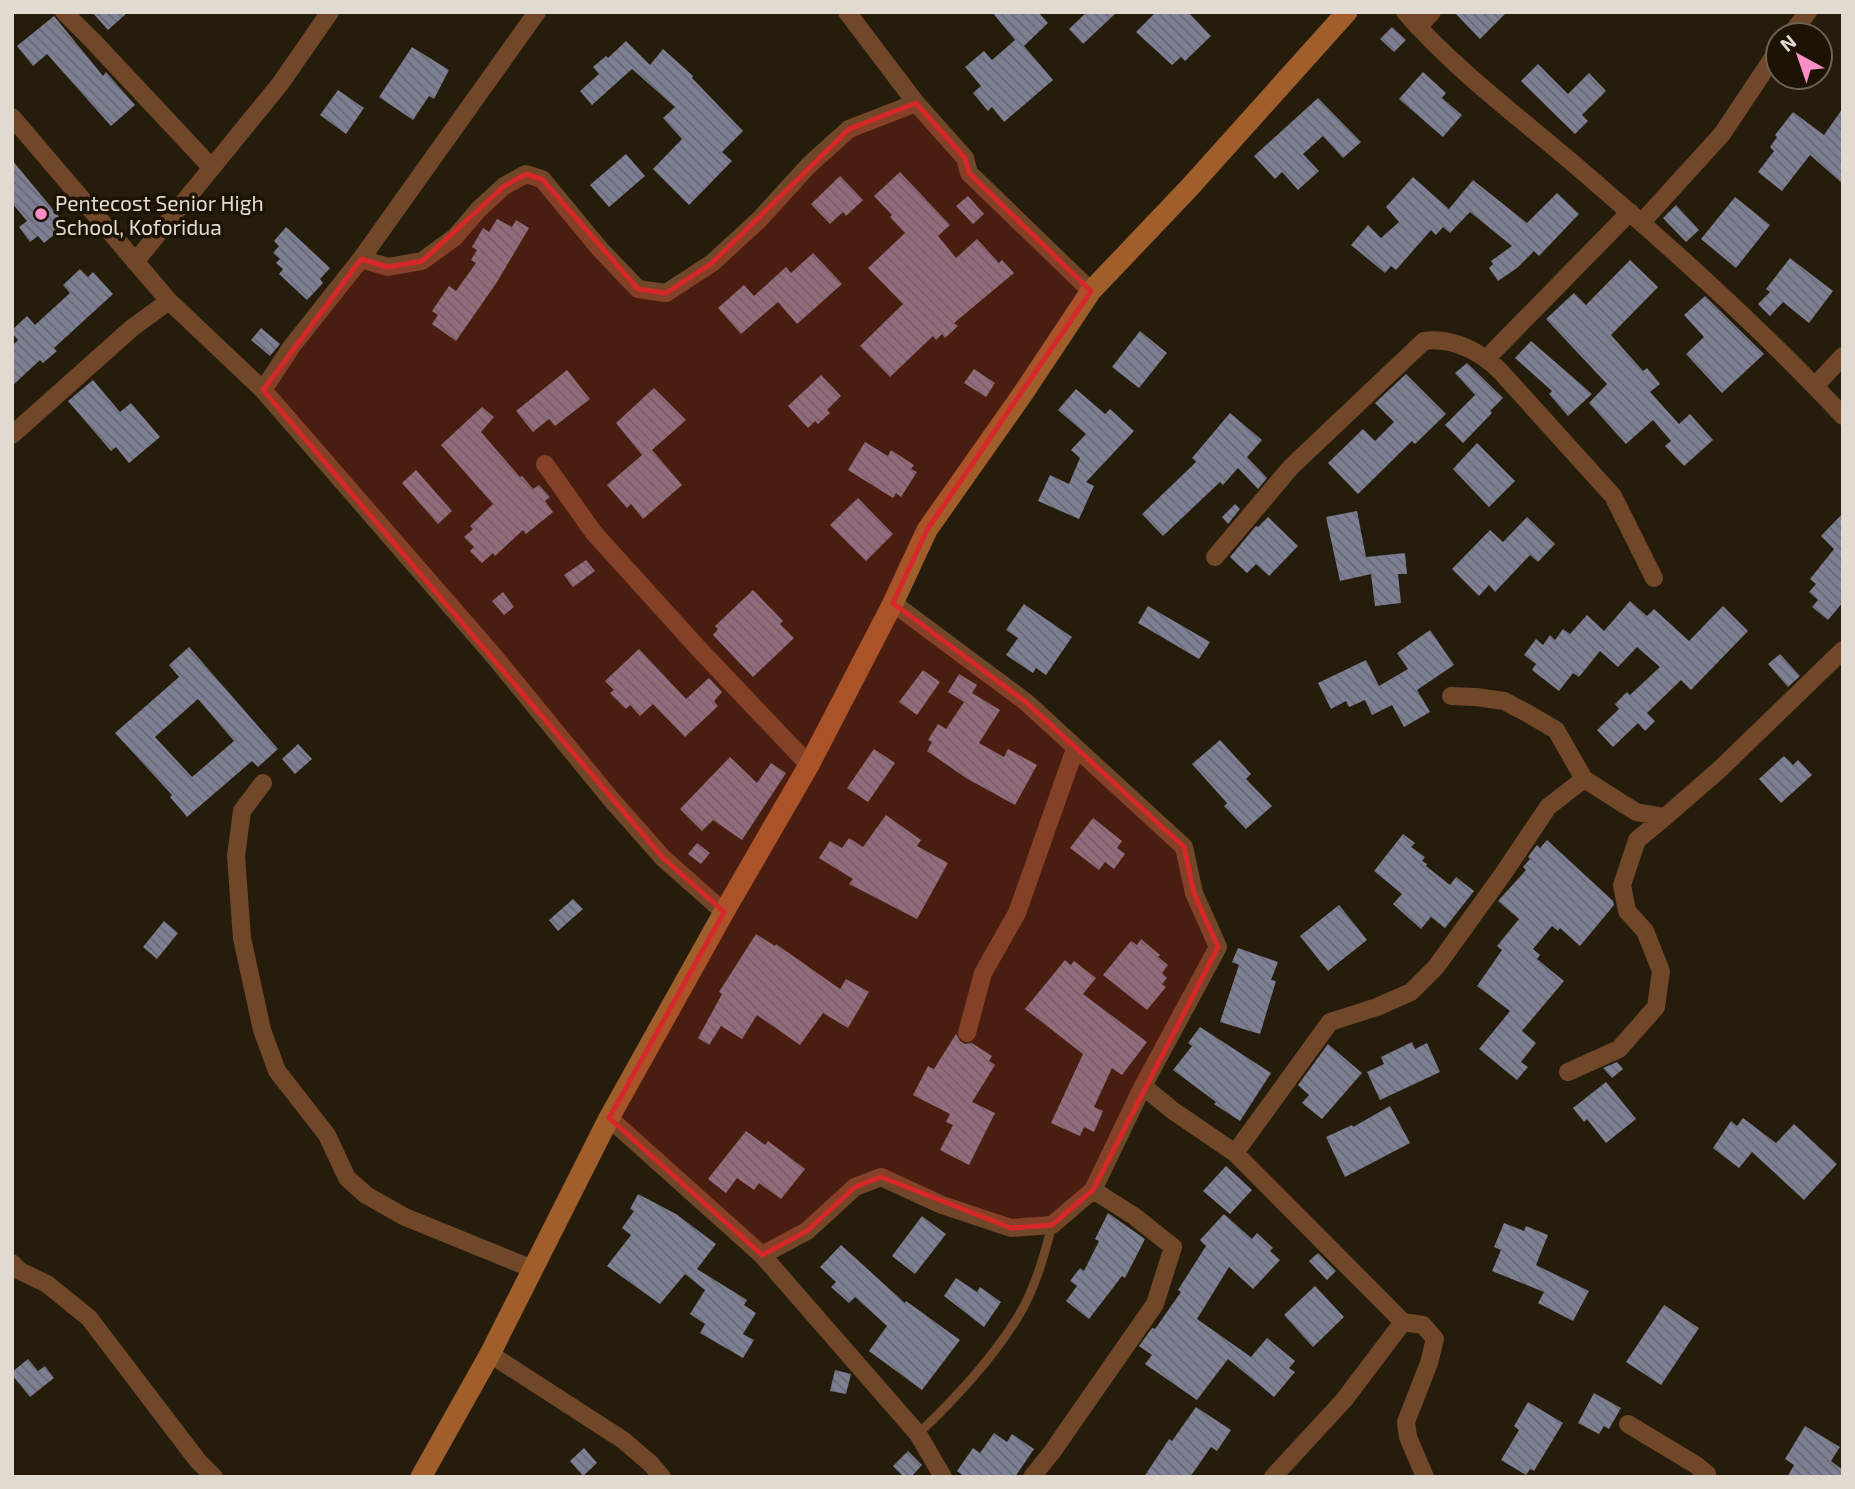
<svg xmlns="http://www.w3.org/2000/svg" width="1855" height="1489" viewBox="0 0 1855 1489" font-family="'Exo 2',sans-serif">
<defs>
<pattern id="building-back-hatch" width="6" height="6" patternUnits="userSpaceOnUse" patternTransform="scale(1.75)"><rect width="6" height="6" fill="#7d7f93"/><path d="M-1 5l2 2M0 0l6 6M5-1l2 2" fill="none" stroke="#696975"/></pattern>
</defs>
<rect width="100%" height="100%" fill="#261c0c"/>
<path fill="url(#building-back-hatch)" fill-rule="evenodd" d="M 92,12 L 128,12 L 108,30 Z
M 992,12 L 1038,12 L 1048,23 L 1024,46 L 1053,80 L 1004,122 L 992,107 L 988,111 L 973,93 L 981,86 L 965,67 L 984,51 L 992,60 L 1015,40 Z
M 1087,12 L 1117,12 L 1083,44 L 1069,29 Z
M 1156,12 L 1188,12 L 1211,36 L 1185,61 L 1181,57 L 1172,65 L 1136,32 Z
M 1454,12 L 1507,12 L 1480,39 Z
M 54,16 L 103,76 L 106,72 L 135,105 L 111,126 L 47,54 L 33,66 L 17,46 Z
M 1392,27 L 1406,40 L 1394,52 L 1380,39 Z
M 626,41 L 650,65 L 663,49 L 693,76 L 692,78 L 743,131 L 722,152 L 732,161 L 689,205 L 653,169 L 682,139 L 663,118 L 675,107 L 632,69 L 592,105 L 580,91 L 599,74 L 593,67 L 606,56 L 608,58 Z
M 412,47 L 449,70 L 434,99 L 429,96 L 413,120 L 379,97 Z
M 1538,64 L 1568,94 L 1589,73 L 1606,91 L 1582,115 L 1588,121 L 1575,134 L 1521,81 Z
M 1423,72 L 1446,93 L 1442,98 L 1462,115 L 1443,137 L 1399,99 Z
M 338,90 L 364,108 L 346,134 L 320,115 Z
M 1318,98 L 1361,142 L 1343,158 L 1323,136 L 1303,154 L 1319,171 L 1298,190 L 1282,172 L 1275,179 L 1254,156 Z
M 1843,108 L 1843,184 L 1810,155 L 1782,191 L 1758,172 L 1774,151 L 1770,147 L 1777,137 L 1775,135 L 1793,112 L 1824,135 Z
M 626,154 L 645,176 L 609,207 L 590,185 Z
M 12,160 L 66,225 L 44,243 L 38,236 L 30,242 L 19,227 L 27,221 L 12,203 Z
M 900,172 L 950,225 L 938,236 L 956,258 L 977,239 L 999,263 L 1002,260 L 1014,273 L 954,323 L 958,326 L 945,338 L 942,334 L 936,340 L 933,336 L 890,377 L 860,346 L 903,304 L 868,268 L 905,233 L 890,217 L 892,215 L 874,196 Z
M 840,176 L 863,200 L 846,216 L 843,212 L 830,224 L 811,204 Z
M 1413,177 L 1449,209 L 1473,180 L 1527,223 L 1557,193 L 1579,214 L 1539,256 L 1534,251 L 1517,268 L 1498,281 L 1489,268 L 1493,264 L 1491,261 L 1512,246 L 1470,212 L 1450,233 L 1443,227 L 1436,235 L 1431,230 L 1396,270 L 1391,266 L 1385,273 L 1351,245 L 1368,225 L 1381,238 L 1399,222 L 1386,207 Z
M 968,196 L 984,214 L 973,224 L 956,206 Z
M 1735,197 L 1770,225 L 1736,268 L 1701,239 Z
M 1676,205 L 1699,230 L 1686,242 L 1663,218 Z
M 497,219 L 512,227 L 516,220 L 529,228 L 497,282 L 456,341 L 432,324 L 438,315 L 432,311 L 449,286 L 456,291 L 476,263 L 471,260 L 477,250 L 472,247 L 483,228 L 489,232 Z
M 286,227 L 330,268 L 320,279 L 323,283 L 307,300 L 279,274 L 283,269 L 276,263 L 280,259 L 273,253 L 279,246 L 274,241 Z
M 813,253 L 842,284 L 797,324 L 778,302 L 741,334 L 718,308 L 744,285 L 754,296 L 786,267 L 791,273 Z
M 1790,258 L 1833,291 L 1809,323 L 1783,302 L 1770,316 L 1758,304 L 1770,292 L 1766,289 Z
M 1630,260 L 1658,287 L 1611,335 L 1643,371 L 1647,368 L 1660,384 L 1650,392 L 1679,424 L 1690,414 L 1713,440 L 1684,466 L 1665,446 L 1671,441 L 1653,420 L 1626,444 L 1589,403 L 1607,384 L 1546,319 L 1574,293 L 1586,305 Z
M 80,269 L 88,277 L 93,272 L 113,294 L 54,348 L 57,351 L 43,363 L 40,360 L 12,386 L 12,346 L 18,340 L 12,333 L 12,330 L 27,316 L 35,325 L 70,293 L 63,285 Z
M 1705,296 L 1764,354 L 1722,393 L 1686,354 L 1704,337 L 1684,315 Z
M 261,328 L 280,344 L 270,356 L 251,340 Z
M 1140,331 L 1167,353 L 1139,388 L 1112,367 Z
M 1531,341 L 1592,394 L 1568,416 L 1549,394 L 1552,391 L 1515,358 Z
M 1467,363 L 1503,398 L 1490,411 L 1492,413 L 1463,443 L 1445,425 L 1475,395 L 1455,373 Z
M 974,369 L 995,383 L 986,397 L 964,383 Z
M 567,370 L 590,399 L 555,426 L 549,419 L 533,432 L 516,411 Z
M 1406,374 L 1446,414 L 1415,444 L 1412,441 L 1358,494 L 1328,463 L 1363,429 L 1375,441 L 1394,422 L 1375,403 Z
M 821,375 L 841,396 L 827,410 L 830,413 L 818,424 L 815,421 L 808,428 L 788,406 Z
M 93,380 L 120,412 L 131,403 L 160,437 L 129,463 L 116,447 L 111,451 L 68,401 Z
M 654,388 L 686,420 L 652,450 L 682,485 L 643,519 L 631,504 L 627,508 L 607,485 L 642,455 L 616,423 Z
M 1076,389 L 1105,414 L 1110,409 L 1134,431 L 1086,482 L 1094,486 L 1079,519 L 1038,501 L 1050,475 L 1069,484 L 1080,458 L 1071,450 L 1086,434 L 1058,410 Z
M 482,407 L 494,417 L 481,432 L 520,477 L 522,476 L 533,489 L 539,485 L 550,497 L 545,501 L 553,512 L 526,534 L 523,530 L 495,556 L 493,553 L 482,563 L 470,551 L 474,547 L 464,537 L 473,529 L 470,526 L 493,504 L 441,445 Z
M 1230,413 L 1262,440 L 1247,457 L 1267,478 L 1258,489 L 1238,468 L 1223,485 L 1220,482 L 1163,536 L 1142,514 L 1196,462 L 1192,458 Z
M 865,442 L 888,456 L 891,450 L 914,465 L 911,469 L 917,472 L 901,497 L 896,493 L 893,498 L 848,470 Z
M 1477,443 L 1515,481 L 1489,507 L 1453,469 Z
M 416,470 L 452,511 L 438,524 L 402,483 Z
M 858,498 L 893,534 L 866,561 L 830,525 Z
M 1235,504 L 1240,509 L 1228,524 L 1222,517 Z
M 1357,511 L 1366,557 L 1405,553 L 1407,574 L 1398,574 L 1401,603 L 1375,606 L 1371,574 L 1340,581 L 1326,517 Z
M 1843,513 L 1843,602 L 1828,620 L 1812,607 L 1818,600 L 1809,592 L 1816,584 L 1810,579 L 1834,549 L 1821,536 Z
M 1268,517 L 1298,546 L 1269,576 L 1256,564 L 1247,573 L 1230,557 L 1256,526 L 1258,527 Z
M 1527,517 L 1555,544 L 1538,562 L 1530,555 L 1495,592 L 1489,585 L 1479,596 L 1452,569 L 1490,530 L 1503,542 Z
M 586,560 L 595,571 L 573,587 L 564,575 Z
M 753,590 L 783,621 L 780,624 L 794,638 L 753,677 L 713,635 L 718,629 L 715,626 Z
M 503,592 L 514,607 L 504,615 L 492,601 Z
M 1630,601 L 1647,616 L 1654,609 L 1689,641 L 1723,606 L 1748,631 L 1691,690 L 1681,680 L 1647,713 L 1655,721 L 1645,731 L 1638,723 L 1613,747 L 1597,730 L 1619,709 L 1615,704 L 1627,692 L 1630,695 L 1660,667 L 1637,647 L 1618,667 L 1600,651 L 1579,677 L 1573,673 L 1559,691 L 1532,670 L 1536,664 L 1524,655 L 1536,639 L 1543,645 L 1550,635 L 1555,640 L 1563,629 L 1570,634 L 1587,615 L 1604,631 Z
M 1024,604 L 1072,637 L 1046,675 L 1036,668 L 1033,673 L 1006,655 L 1018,638 L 1006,630 Z
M 1148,606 L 1210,642 L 1199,659 L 1138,623 Z
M 1430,630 L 1454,665 L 1417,690 L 1430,712 L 1404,727 L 1392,705 L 1372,715 L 1365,700 L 1349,707 L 1346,701 L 1331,709 L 1318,683 L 1366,660 L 1379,686 L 1408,669 L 1397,653 Z
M 189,647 L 278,749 L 258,767 L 252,761 L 187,817 L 170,797 L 172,795 L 115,733 L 179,677 L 169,665 ZM 198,699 L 234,741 L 192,777 L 155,737 Z
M 639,649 L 686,699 L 709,678 L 722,692 L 714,701 L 718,706 L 685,737 L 653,704 L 640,716 L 630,705 L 626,709 L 610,693 L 614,690 L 605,681 Z
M 1780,654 L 1800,676 L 1788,687 L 1768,664 Z
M 923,670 L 940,682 L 917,715 L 899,702 Z
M 959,674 L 977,685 L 972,693 L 1000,710 L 979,743 L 1004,757 L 1008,749 L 1037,765 L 1015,805 L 966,778 L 927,751 L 932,742 L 928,740 L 938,724 L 946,729 L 964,702 L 948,692 Z
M 1220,740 L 1251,774 L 1246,779 L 1272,806 L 1246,829 L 1224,806 L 1227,803 L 1192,764 Z
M 298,744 L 312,759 L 295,774 L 282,759 Z
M 874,749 L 895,763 L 868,802 L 847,788 Z
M 1784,756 L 1793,765 L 1798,760 L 1812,775 L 1781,803 L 1759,779 Z
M 730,757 L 757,783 L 771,763 L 786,773 L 742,840 L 713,820 L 702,831 L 680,809 Z
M 886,815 L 921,840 L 917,846 L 948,863 L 917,919 L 849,884 L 853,879 L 819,858 L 830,841 L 842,848 L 849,838 L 863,847 Z
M 1093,818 L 1122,841 L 1117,848 L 1125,854 L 1114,869 L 1105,862 L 1099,870 L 1070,848 Z
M 1403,834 L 1415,843 L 1411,847 L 1425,857 L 1422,861 L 1427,864 L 1426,866 L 1450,885 L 1456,877 L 1474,891 L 1445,928 L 1431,917 L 1421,929 L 1393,904 L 1402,894 L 1374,871 Z
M 1547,840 L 1613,901 L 1614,905 L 1580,946 L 1560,928 L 1558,931 L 1552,926 L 1533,949 L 1540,955 L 1537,959 L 1564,981 L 1522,1031 L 1536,1043 L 1521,1062 L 1528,1067 L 1517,1080 L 1479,1049 L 1510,1011 L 1477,986 L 1502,950 L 1497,946 L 1519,919 L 1498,901 L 1526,870 L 1523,867 L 1530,859 L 1528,857 L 1533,850 L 1537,845 L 1540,848 Z
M 697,843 L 710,853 L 701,864 L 688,854 Z
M 573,899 L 583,909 L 558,931 L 549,920 Z
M 1339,905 L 1367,940 L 1328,971 L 1300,936 Z
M 164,921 L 178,933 L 157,959 L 143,947 Z
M 756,934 L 775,946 L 776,944 L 840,989 L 846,979 L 869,992 L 848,1028 L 823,1013 L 800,1045 L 757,1015 L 742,1039 L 721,1026 L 709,1045 L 698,1038 L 722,994 L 719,992 Z
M 1141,939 L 1160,955 L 1158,957 L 1168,965 L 1162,973 L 1167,978 L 1162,984 L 1166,987 L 1147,1010 L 1103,975 L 1131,941 L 1137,945 Z
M 1238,948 L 1278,962 L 1271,980 L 1276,981 L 1260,1034 L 1220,1022 L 1239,965 L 1232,962 Z
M 1065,960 L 1071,965 L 1074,961 L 1096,978 L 1083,994 L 1147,1042 L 1122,1075 L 1112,1068 L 1094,1107 L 1103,1111 L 1094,1132 L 1084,1127 L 1080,1136 L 1051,1123 L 1083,1054 L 1025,1009 Z
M 1200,1027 L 1271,1073 L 1240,1121 L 1214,1104 L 1216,1102 L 1173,1070 L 1192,1046 L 1188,1043 Z
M 956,1034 L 960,1041 L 965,1044 L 972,1043 L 992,1056 L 989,1061 L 995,1065 L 972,1102 L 995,1113 L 969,1165 L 940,1150 L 953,1125 L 946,1122 L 950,1114 L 913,1095 L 928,1066 L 934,1069 Z
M 1412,1042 L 1415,1049 L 1427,1043 L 1440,1072 L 1380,1100 L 1367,1072 L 1384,1064 L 1381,1057 Z
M 1328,1044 L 1362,1073 L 1322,1119 L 1302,1103 L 1309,1095 L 1298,1085 Z
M 1617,1062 L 1623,1069 L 1612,1078 L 1603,1068 Z
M 1606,1082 L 1636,1119 L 1606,1143 L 1587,1119 L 1584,1122 L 1573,1108 Z
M 1390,1106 L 1410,1143 L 1345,1177 L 1326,1137 L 1352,1125 L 1353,1127 Z
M 1743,1118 L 1776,1143 L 1794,1124 L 1837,1164 L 1804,1200 L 1752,1152 L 1739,1168 L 1713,1148 L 1731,1121 L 1737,1126 Z
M 746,1131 L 765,1145 L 768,1141 L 805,1169 L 781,1199 L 759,1183 L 754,1190 L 737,1178 L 726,1193 L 708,1179 Z
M 1226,1166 L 1252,1190 L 1230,1214 L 1203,1191 Z
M 638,1194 L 676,1214 L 716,1244 L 697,1269 L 747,1300 L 744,1305 L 756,1313 L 743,1334 L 754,1340 L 743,1358 L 700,1333 L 705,1324 L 690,1314 L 705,1290 L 685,1274 L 660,1304 L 607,1266 L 631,1235 L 622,1228 L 634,1211 L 630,1209 Z
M 1108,1213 L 1145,1239 L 1125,1278 L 1122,1276 L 1089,1319 L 1066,1301 L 1077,1286 L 1070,1281 L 1080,1268 L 1084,1271 L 1099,1241 L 1095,1239 Z
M 1224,1214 L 1252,1239 L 1257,1233 L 1273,1248 L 1270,1251 L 1280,1260 L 1253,1289 L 1229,1267 L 1197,1319 L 1251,1357 L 1267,1338 L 1295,1361 L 1289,1368 L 1295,1372 L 1274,1397 L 1228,1359 L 1197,1400 L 1145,1364 L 1152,1355 L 1139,1346 L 1152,1328 L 1155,1329 L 1181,1292 L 1178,1290 L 1206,1246 L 1200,1240 Z
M 922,1216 L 946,1234 L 915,1274 L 892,1256 Z
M 1504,1223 L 1524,1231 L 1526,1226 L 1548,1235 L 1536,1265 L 1589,1291 L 1573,1321 L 1538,1303 L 1544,1292 L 1492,1271 L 1501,1250 L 1494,1247 Z
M 841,1245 L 905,1303 L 906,1301 L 960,1340 L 922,1390 L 869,1351 L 887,1326 L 855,1297 L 849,1303 L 831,1287 L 836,1282 L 820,1267 Z
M 1318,1253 L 1336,1271 L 1327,1280 L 1309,1261 Z
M 956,1278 L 977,1292 L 980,1287 L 1001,1302 L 984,1327 L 944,1296 Z
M 1315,1286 L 1344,1317 L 1313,1347 L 1284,1315 Z
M 1664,1305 L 1699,1328 L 1661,1385 L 1626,1362 Z
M 28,1359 L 38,1371 L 45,1366 L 54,1378 L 30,1397 L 12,1375 L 12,1372 Z
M 835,1370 L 851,1374 L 846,1394 L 830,1391 Z
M 1594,1393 L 1621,1408 L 1609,1429 L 1604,1426 L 1599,1434 L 1578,1423 Z
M 1528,1402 L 1563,1423 L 1534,1471 L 1530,1469 L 1526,1475 L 1501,1460 L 1519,1430 L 1514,1426 Z
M 1196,1407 L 1231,1430 L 1217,1451 L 1211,1447 L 1190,1477 L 1144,1477 L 1169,1439 L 1172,1441 Z
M 1805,1426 L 1840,1447 L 1831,1461 L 1843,1470 L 1843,1477 L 1787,1477 L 1794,1465 L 1785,1459 Z
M 994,1433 L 1007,1442 L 1012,1434 L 1034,1449 L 1015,1477 L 965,1477 L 957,1471 L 973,1448 L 980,1453 Z
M 584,1448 L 597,1463 L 583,1476 L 570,1461 Z
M 908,1451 L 922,1465 L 911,1477 L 904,1477 L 893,1466 Z"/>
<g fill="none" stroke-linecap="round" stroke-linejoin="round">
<path stroke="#704829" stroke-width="9" d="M 918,1434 C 954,1400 989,1363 1016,1320 C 1034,1292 1044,1257 1052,1225"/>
<path stroke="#704829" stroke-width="18" d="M 64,12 L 93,41 L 212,168
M 847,12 L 916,103 L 965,158 L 969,173 L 1091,291
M 1405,12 C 1453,68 1519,117 1575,165 C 1669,246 1758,325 1843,416
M 1418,27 L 1432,12
M 1790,35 L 1808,12
M 12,117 L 169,301 L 263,390 L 493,655 L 610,798 L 663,858 L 724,912
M 1642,222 L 1722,134 L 1778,50
M 361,259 L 388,267 L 422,261 L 455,237 L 479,209 L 504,186 L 526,174 L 542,179 L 599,248 L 638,289 L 666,293 L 712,263 L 759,220 L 809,165 L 849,129 L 916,103
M 135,262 L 280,84 L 330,12
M 1488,357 L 1630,212
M 1815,386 L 1843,356
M 263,390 L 292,346 L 361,259 L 537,12
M 12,435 L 132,328 L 169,301
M 545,464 L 594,533 L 699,649 L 809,765
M 1215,557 L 1291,467 L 1424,341 C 1452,337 1482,352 1501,372 L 1613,496 L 1654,578
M 1451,696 L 1476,697 L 1504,701 L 1527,713 L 1556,730 L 1584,779 L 1636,812 L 1665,817 L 1719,770 L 1843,650
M 263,783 L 242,811 L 236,856 L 242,938 L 262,1030 L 277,1071 L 327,1135 L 347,1178 L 366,1195 L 405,1217 L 533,1269
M 967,1033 L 983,973 L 1017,913 L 1075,749
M 1568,1072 L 1619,1049 L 1656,1007 L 1661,971 L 1645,931 L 1627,911 L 1622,885 L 1637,840 L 1665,817
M 1143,1086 L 1172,1110 L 1235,1153 L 1403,1322 L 1423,1325 L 1435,1339 L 1429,1363 L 1406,1422 L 1408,1437 L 1425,1477
M 609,1118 L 762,1255 L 918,1434 L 943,1477
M 1235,1153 L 1330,1022 L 1377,1007 L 1411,992 L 1436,967 L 1503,874 L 1548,807 L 1584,779
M 762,1255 L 807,1231 L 855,1187 L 881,1177 L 942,1205 L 1011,1228 L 1052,1225 L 1093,1190 L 1143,1086 L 1218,947 L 1194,893 L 1184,847 L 1026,702 L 893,603
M 12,1263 L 20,1271 L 47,1284 L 89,1318 L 198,1461 L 214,1477
M 490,1354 L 623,1440 L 651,1464 L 662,1477
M 1628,1424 L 1696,1465 L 1707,1474 L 1707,1477
M 1032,1477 L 1052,1452 L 1155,1304 L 1173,1247 L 1134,1216 L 1093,1190
M 1273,1477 L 1344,1400 L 1403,1322"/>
<path stroke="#9f5e2a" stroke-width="21" d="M 421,1477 L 490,1354 L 609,1118 L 724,912 L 809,765 L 893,603 L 927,530 L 1024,392 L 1091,291 L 1190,187 L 1347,12"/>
</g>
<path fill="#d62828" fill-opacity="0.2" stroke="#d62828" stroke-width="5" stroke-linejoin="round" d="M 916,103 L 965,158 L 969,173 L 1091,291 L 927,530 L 893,603 L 1026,702 L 1184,847 L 1194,893 L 1218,947 L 1093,1190 L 1052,1225 L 1011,1228 L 881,1177 L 855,1187 L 807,1231 L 762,1255 L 609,1118 L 724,912 L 663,858 L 263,390 L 361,259 L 388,267 L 422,261 L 504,186 L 526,174 L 542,179 L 638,289 L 666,293 L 712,263 L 849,129 Z"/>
<circle fill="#fa8fc7" stroke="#1c1304" stroke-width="2.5" cx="41" cy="214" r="7"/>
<g text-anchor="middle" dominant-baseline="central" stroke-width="7" stroke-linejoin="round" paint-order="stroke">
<g font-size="21" fill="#e0dad0" stroke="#1c1304" text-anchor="start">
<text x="55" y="202">Pentecost Senior High<tspan x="55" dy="24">School, Koforidua</tspan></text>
</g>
</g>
<rect width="1855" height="1489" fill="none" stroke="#e0dad0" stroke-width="28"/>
<g transform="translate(1799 56) rotate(320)"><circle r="33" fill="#1c1304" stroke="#6a6356" stroke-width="2"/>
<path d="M0-5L12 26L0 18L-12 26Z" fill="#fa8fc7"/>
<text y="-10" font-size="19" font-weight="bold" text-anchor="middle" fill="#e0dad0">N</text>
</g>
</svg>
